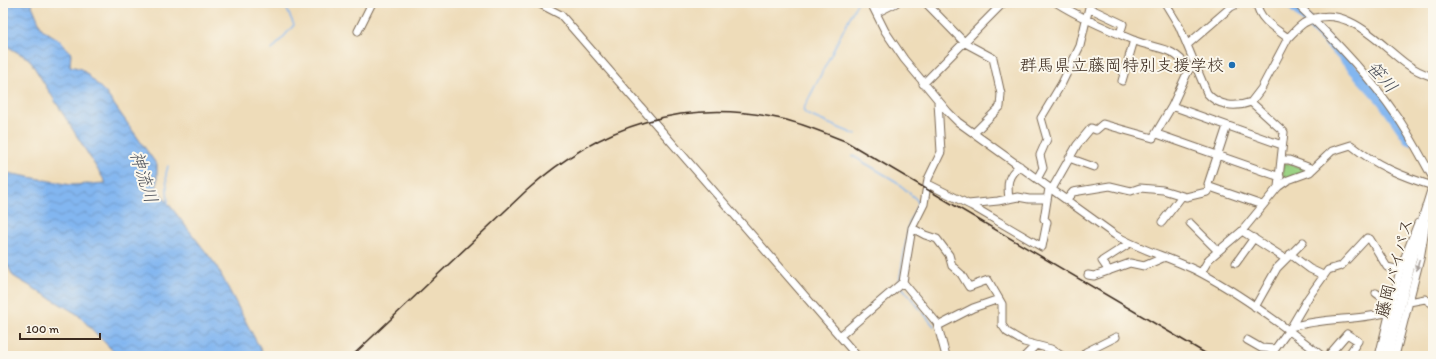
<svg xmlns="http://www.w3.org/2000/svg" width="1436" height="359" viewBox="0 0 1436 359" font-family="Itim,'Klee One',sans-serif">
<defs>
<pattern id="park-crowns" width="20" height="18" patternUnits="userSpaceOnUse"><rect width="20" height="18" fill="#9bd385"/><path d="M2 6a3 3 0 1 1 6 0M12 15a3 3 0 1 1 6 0" fill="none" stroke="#86b572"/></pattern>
<pattern id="water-waves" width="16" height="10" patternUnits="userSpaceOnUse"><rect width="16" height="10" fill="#82b6f0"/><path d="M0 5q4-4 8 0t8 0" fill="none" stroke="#6c94c2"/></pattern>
</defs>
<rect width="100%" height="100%" fill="#fbf7ec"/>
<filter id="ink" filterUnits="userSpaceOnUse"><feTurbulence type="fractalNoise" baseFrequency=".025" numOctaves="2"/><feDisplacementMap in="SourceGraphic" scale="8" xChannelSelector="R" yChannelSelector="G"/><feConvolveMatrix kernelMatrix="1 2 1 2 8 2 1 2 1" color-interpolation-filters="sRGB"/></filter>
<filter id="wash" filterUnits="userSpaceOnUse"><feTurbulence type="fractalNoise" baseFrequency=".012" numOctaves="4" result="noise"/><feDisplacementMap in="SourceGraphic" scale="16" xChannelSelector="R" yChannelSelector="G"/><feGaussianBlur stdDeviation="0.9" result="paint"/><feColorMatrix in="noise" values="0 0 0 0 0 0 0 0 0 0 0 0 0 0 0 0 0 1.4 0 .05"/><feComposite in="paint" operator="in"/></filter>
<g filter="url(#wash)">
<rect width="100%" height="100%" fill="#eedcb9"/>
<path fill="url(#park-crowns)" stroke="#6b7e52" d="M 1283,162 L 1309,170 L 1283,182 Z"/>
<path fill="url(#water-waves)" stroke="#5e7087" d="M 3,3 L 31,3 L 42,29 L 61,41 L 71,53 L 70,66 L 82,69 L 106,93 L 157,165 L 157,189 L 216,265 L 264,356 L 118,356 L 77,314 L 13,276 L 3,256 L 3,172 L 71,185 L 106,183 L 29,59 L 3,44 Z"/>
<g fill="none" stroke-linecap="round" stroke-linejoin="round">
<path stroke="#82b6f0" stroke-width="1.5" d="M 272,50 L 294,25 L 284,3
M 856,135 L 806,114 L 803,110 L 857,3
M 853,156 L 897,182 L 917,200 L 918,203 L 909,223 L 899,283
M 168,166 L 166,174 L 168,204
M 901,286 L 934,326"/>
<path stroke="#82b6f0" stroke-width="10" d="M 1290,3 L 1334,48 L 1382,101 L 1409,140"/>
</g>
</g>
<g filter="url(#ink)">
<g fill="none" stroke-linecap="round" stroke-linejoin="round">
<g stroke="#7a6854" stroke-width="9">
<path id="minor" d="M 538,3 L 561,15 L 857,356
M 871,3 L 885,31 L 904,59 L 948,112 L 958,122 L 1115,235 C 1142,251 1173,258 1201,273 C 1244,296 1284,326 1322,356
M 926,3 L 965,43 L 993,58 L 1001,94 L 1000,107 L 974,133
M 1057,3 C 1079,17 1109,30 1133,40 C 1157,50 1173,45 1189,69
M 1165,3 L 1179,26 L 1187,45
M 1239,3 L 1231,7 L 1187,45 L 1207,93 C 1218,106 1235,108 1251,102
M 1257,3 C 1258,19 1276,29 1288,38 L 1261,89 L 1251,102 L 1284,132 L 1278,187
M 1296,3 C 1332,37 1368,74 1396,115 C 1410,135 1421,157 1433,178
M 1089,8 L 1123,24 L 1120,34
M 876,13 L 896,3
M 358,31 L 372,3
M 1288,38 C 1293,33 1298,27 1304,23 C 1343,0 1377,42 1405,63 C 1413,69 1424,74 1433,77
M 1122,81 L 1134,40
M 923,84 L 1003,3
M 1172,106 L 1282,145
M 1157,134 L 1280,177
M 1069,158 L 1094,167
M 1281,160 L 1289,160 L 1313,169
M 1037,179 L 1043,168 L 1040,155 L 1047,139 L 1041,118 L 1062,83 L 1080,46 L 1090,3
M 928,184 L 972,206 L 1042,247 L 1047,222 L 1044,219 L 1049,188
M 1210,187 L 1208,184 L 1227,126
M 1052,189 L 1077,145 L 1091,128 L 1096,130 L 1103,124 L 1153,138 L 1172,106 L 1189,69 L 1196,66
M 1009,199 C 1007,184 1007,175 1020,166
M 1066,200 L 1073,192 L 1110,186 L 1131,191 L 1140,188 L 1163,190 L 1186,197 L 1207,192 L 1210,187 L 1262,205
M 968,204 L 998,201 L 1018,197 L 1029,199 L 1047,199
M 1162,222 L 1182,196
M 1190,223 L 1217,250
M 912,228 L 925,235 L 937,239 L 949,255 L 952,266 L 961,274 L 969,287 L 988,280 L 1002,304 L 1002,325 L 1007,332 L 1024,342 L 1051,349 L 1062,356
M 1242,231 L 1286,259
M 1290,254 L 1310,269 L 1323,275
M 1236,263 L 1254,238
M 1109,271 L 1102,261 L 1130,243
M 1201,273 L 1209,259 L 1242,231 L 1278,187 L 1288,180 L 1310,172 L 1332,151 L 1351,145 C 1377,166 1401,176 1433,186
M 1088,275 L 1094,276 L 1130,263 L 1144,266 L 1165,257
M 903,282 L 937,323 L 946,356
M 1376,293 L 1391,304
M 1409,302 L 1425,299 L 1433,304
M 1255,307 L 1277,268 L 1303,242
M 938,326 L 973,308 L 999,299
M 1291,327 C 1324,317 1358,321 1390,312
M 840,336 L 903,282 L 912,228 L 924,204 L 928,179 L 941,152 L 938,102
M 1247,340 L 1261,348 L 1275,349
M 1025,356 L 1035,346
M 1083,356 L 1086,352 L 1116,337
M 1270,356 L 1291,327 L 1308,298 L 1328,270 L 1341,266 L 1367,238 L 1370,239 L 1387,267 L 1400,270
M 1328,356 L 1347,334 L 1358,341 L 1348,356
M 1379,356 L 1400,270 L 1418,223
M 1395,356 L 1420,259 L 1426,223"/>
</g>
<g stroke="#7a6854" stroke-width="12">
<path id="highway" d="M 1387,356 L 1411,259 L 1433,189"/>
</g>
<use href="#minor" stroke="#fff" stroke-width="7"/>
<use href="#highway" stroke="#fff" stroke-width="10"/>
<path stroke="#3b2a1e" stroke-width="1.5" d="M 352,356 L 526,191 C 599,125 685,97 782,119 C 804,124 824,133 845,141 L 1210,356"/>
</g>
<defs><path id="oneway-solid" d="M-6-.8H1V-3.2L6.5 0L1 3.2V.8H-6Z"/></defs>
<use fill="#a79f9a" href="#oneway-solid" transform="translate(1418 265) rotate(104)"/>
</g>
<circle fill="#1f6fb2" stroke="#fbf7ec" stroke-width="1.5" cx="1232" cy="65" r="4"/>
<g text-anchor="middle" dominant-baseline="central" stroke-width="4" stroke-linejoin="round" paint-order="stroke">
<g font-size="17" fill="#3b2a1e" stroke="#fbf7ec" text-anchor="end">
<text x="1224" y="65">群馬県立藤岡特別支援学校</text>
</g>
<g font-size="17" fill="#3b2a1e" stroke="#fbf7ec">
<text transform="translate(1394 268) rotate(-75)">藤岡バイパス</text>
</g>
<g font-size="18" font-style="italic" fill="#50545d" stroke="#fbf7ec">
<text transform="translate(1382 77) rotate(48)">笹川</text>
<text transform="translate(144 177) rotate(73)">神流川</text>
</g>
</g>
<rect width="1436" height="359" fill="none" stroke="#fbf7ec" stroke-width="16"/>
<path d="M20 333v6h80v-6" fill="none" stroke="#3b2a1e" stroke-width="2"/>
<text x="26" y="333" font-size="12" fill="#3b2a1e" stroke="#fbf7ec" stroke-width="3" paint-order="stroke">100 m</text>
</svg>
